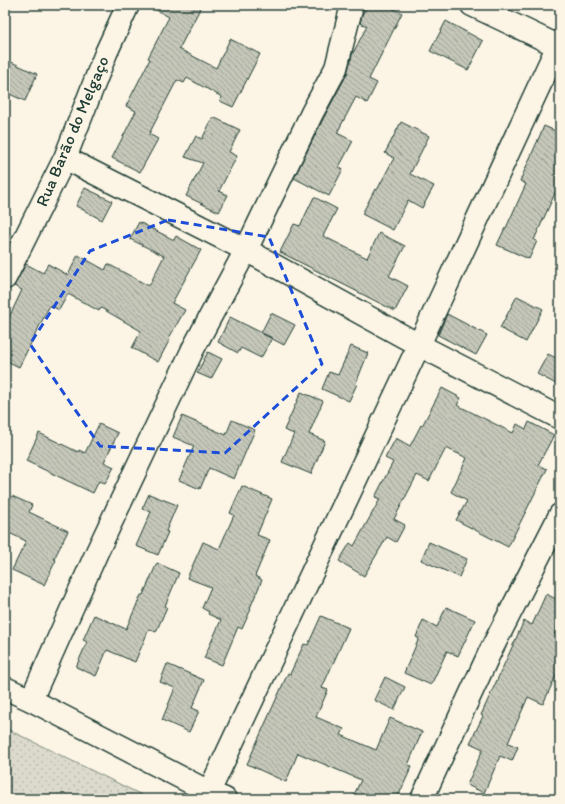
<svg xmlns="http://www.w3.org/2000/svg" width="565" height="804" viewBox="0 0 565 804" font-family="Itim,sans-serif">
<defs>
<pattern id="grass-dots" width="8" height="8" patternUnits="userSpaceOnUse"><rect width="8" height="8" fill="#dcdacc"/><path d="M2 2h.1M6 6h.1" fill="none" stroke="#bcbcb0" stroke-width="1.8" stroke-linecap="round"/></pattern>
<pattern id="building-back-hatch" width="6" height="6" patternUnits="userSpaceOnUse"><rect width="6" height="6" fill="#c5c7b9"/><path d="M-1 5l2 2M0 0l6 6M5-1l2 2" fill="none" stroke="#9fa397"/></pattern>
</defs>
<rect width="100%" height="100%" fill="#fcf5e5"/>
<filter id="ink" filterUnits="userSpaceOnUse"><feTurbulence type="fractalNoise" baseFrequency=".025" numOctaves="2"/><feDisplacementMap in="SourceGraphic" scale="8" xChannelSelector="R" yChannelSelector="G"/><feConvolveMatrix kernelMatrix="1 2 1 2 8 2 1 2 1" color-interpolation-filters="sRGB"/></filter>
<g filter="url(#ink)">
<path fill="url(#grass-dots)" stroke="#7e8c80" d="M 5,728 L 150,799 L 5,799 Z"/>
<path fill="url(#building-back-hatch)" stroke="#1f3d34" d="M 147,5 L 202,5 L 179,49 L 216,68 L 230,39 L 260,54 L 233,107 L 220,101 L 222,97 L 187,78 L 184,83 L 177,80 L 149,134 L 158,139 L 140,172 L 112,158 L 136,111 L 126,106 L 150,59 L 148,58 L 169,17 Z
M 368,5 L 386,5 L 402,13 L 369,79 L 377,83 L 367,103 L 356,97 L 337,133 L 353,141 L 339,167 L 343,169 L 329,196 L 294,178 L 323,119 L 347,74 L 352,55 L 367,26 L 360,23 L 362,15 Z
M 446,21 L 483,41 L 468,70 L 430,51 Z
M 5,59 L 37,74 L 25,101 L 5,92 Z
M 213,117 L 240,130 L 229,152 L 237,156 L 219,191 L 228,195 L 219,212 L 186,196 L 203,163 L 185,157 L 196,136 L 202,139 Z
M 401,122 L 429,136 L 410,174 L 434,186 L 422,208 L 408,200 L 393,230 L 362,214 L 375,189 L 377,190 L 394,158 L 385,153 Z
M 544,126 L 560,133 L 560,182 L 534,240 L 537,241 L 529,259 L 497,245 L 505,228 L 506,228 L 526,184 L 520,181 Z
M 85,188 L 112,201 L 102,220 L 76,206 Z
M 314,197 L 337,209 L 323,236 L 367,258 L 379,233 L 405,246 L 389,276 L 408,286 L 395,311 L 280,252 L 294,224 L 300,226 Z
M 139,222 L 174,240 L 176,236 L 201,250 L 172,303 L 185,310 L 169,338 L 170,339 L 158,362 L 132,348 L 141,331 L 101,308 L 99,311 L 68,294 L 59,310 L 50,305 L 19,367 L 5,360 L 5,326 L 22,290 L 14,286 L 26,264 L 43,273 L 48,264 L 68,275 L 78,255 L 105,270 L 108,264 L 149,286 L 164,256 L 130,239 Z
M 517,296 L 543,309 L 526,342 L 500,328 Z
M 271,313 L 295,325 L 284,345 L 261,333 Z
M 447,314 L 487,335 L 476,355 L 438,335 Z
M 230,317 L 272,338 L 261,358 L 241,348 L 238,353 L 218,342 Z
M 351,346 L 368,353 L 356,383 L 357,384 L 349,401 L 322,389 L 329,372 L 338,375 Z
M 208,352 L 222,359 L 211,379 L 197,373 Z
M 548,354 L 560,360 L 560,386 L 537,374 Z
M 442,388 L 461,398 L 457,405 L 513,433 L 517,424 L 526,429 L 529,422 L 554,435 L 538,465 L 547,469 L 508,547 L 456,520 L 467,501 L 451,492 L 467,458 L 446,448 L 429,481 L 417,475 L 394,519 L 405,525 L 396,542 L 387,537 L 364,576 L 339,561 L 350,543 L 354,546 L 380,499 L 375,497 L 393,462 L 385,458 L 396,438 L 410,446 L 421,425 L 422,426 Z
M 301,392 L 323,401 L 309,434 L 325,441 L 311,474 L 282,462 L 294,434 L 284,430 Z
M 182,416 L 226,435 L 232,420 L 255,430 L 234,479 L 209,468 L 200,489 L 179,480 L 194,446 L 173,437 Z
M 99,424 L 118,433 L 104,462 L 114,467 L 105,484 L 99,481 L 93,493 L 26,461 L 39,433 L 78,452 L 79,450 L 85,453 Z
M 242,486 L 272,499 L 257,535 L 270,540 L 255,576 L 262,580 L 250,608 L 251,609 L 242,629 L 238,627 L 222,665 L 204,658 L 221,620 L 208,614 L 209,612 L 202,608 L 211,587 L 187,578 L 203,542 L 219,549 L 234,515 L 230,513 Z
M 149,494 L 177,505 L 166,531 L 168,532 L 158,555 L 136,546 L 151,512 L 142,509 Z
M 12,496 L 32,505 L 29,512 L 68,531 L 54,559 L 56,560 L 44,585 L 12,570 L 26,541 L 5,531 L 5,509 Z
M 429,542 L 467,559 L 459,577 L 421,560 Z
M 157,563 L 179,573 L 165,606 L 167,607 L 156,632 L 149,629 L 135,662 L 107,650 L 96,676 L 76,667 L 87,642 L 83,640 L 94,615 L 126,629 L 141,595 L 143,595 Z
M 546,594 L 560,601 L 560,622 L 554,634 L 560,637 L 560,667 L 543,704 L 528,697 L 508,743 L 518,747 L 512,761 L 500,756 L 484,793 L 467,785 L 483,749 L 470,743 L 483,716 L 481,715 L 524,621 L 532,625 Z
M 446,607 L 475,620 L 458,656 L 447,651 L 431,685 L 404,673 L 419,638 L 416,637 L 423,620 L 437,627 Z
M 321,616 L 349,628 L 322,688 L 328,690 L 316,717 L 344,729 L 341,735 L 376,750 L 390,718 L 422,732 L 408,765 L 412,766 L 397,799 L 352,799 L 361,780 L 298,753 L 286,782 L 247,764 L 288,673 L 290,674 L 304,644 L 308,645 Z
M 167,664 L 204,680 L 192,708 L 199,711 L 189,732 L 162,720 L 175,688 L 160,682 Z
M 385,677 L 405,687 L 394,710 L 374,700 Z"/>
<g fill="none" stroke-linecap="round" stroke-linejoin="round">
<g stroke="#1f3d34" stroke-width="25">
<path id="minor" d="M 472,5 L 560,47
M 65,158 L 246,250 L 419,345 L 560,418
M 5,278 L 65,158 L 106,53 L 128,5
M 5,688 L 31,700 L 209,792 L 225,799
M 31,700 L 97,552 L 193,349 L 246,250 L 312,113 L 336,68 L 350,13 L 352,5
M 209,792 L 419,345 L 560,41
M 422,799 L 489,654 L 560,515"/>
</g>
<use href="#minor" stroke="#fcf5e5" stroke-width="22"/>
</g>
</g>
<path fill="none" stroke="#1d4ed8" stroke-width="3" stroke-dasharray="8 5" stroke-linejoin="round" d="M 168,220 L 269,237 L 322,364 L 225,453 L 100,446 L 30,344 L 90,251 Z"/>
<g text-anchor="middle" dominant-baseline="central" stroke-width="4" stroke-linejoin="round" paint-order="stroke">
<g font-size="17" fill="#1f3d34" stroke="#fcf5e5">
<text transform="translate(72 131) rotate(-67)">Rua Barão do Melgaço</text>
</g>
</g>
<rect width="565" height="804" fill="none" stroke="#fcf5e5" stroke-width="20"/>
<rect x="10" y="10" width="545" height="784" fill="none" stroke="#1f3d34" stroke-width="1.5" filter="url(#ink)"/>
</svg>
